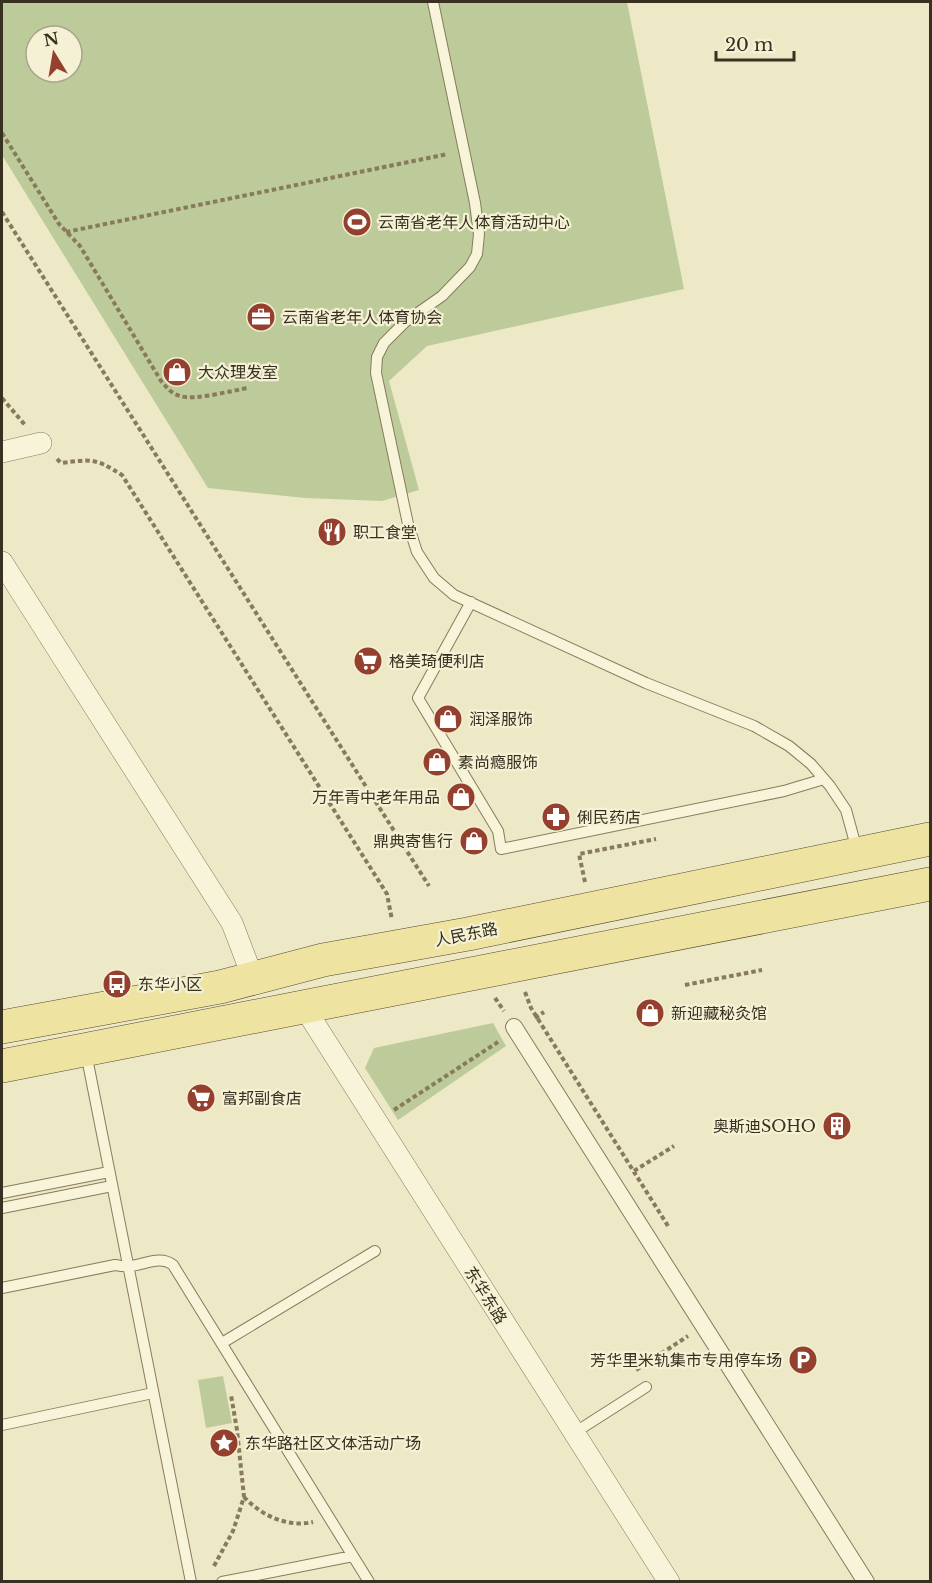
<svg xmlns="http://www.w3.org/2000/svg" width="932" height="1583" viewBox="0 0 932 1583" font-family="'Libre Baskerville','Noto Sans SC',serif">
<rect width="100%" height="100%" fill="#ede8c6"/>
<path fill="#bdcb9a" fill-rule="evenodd" d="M 2,2 L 627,2 L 684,289 L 427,346 L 389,381 L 419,490 L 382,501 L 305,498 L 208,488 L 2,155 ZM 36,36 L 72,36 L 72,72 L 36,72 Z
M 493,1023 L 506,1046 L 398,1120 L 365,1068 L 374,1048 Z
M 223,1376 L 232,1423 L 206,1428 L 198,1380 Z"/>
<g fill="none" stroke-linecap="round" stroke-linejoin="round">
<g stroke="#887b5c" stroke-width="12">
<path id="service" d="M 433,2 L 475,203 L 479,234 L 477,254 L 470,267 L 442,296 L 405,322 L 384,343 L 377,357 L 376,373 L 408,524 L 417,552 L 434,578 L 454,595 L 646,683 L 754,726 L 789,746 L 811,764 L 830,786 L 846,810 L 857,850
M 471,602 L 418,698 L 498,831 L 501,849 L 784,791 L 824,779
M 86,1053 L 191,1582
M 2,1193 L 109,1172
M 2,1208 L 112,1186
M 2,1288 L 115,1265 C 120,1266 125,1267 130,1266 C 144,1265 160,1255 173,1265 L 369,1582
M 222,1343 L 375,1251
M 2,1425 L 153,1393
M 574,1433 L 646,1387
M 222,1582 L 353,1556"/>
</g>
<g stroke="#887b5c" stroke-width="18">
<path id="pedestrian" d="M 514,1027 L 866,1582"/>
</g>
<g stroke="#887b5c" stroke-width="22">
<path id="minor" d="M 2,452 L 41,443
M 2,562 L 232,923 L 253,978
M 304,1007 L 669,1582"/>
</g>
<g stroke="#564830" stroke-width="34">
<path id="primary" d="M 2,1027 L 220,987 L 323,960 L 468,934 L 930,839
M 2,1066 L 930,884"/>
</g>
<path stroke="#887b5c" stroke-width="4" stroke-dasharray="4.5 3" stroke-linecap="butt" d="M 2,133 L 59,224 L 80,246 L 161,381 C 167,388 172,394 180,396 C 195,401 233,390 249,388
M 2,212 L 429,886
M 66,232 L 448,154
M 2,398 L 25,425
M 57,459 L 61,463 C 92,459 95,458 122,475 L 387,894 L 392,920
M 585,882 L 579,854 L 656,839
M 685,985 L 762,970
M 525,992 L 531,1008 L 668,1226
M 495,998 L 504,1011
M 535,1018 L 544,1012
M 394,1110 L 498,1042
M 634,1171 L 674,1146
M 636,1370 L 688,1336
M 244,1497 C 261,1515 287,1528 313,1522
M 214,1566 L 233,1531 L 244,1497 L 237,1430 L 231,1395"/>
<use href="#service" stroke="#f8f4d9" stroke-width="10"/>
<use href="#pedestrian" stroke="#f8f4d9" stroke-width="16"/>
<use href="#minor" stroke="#f8f4d9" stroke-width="21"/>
<use href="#primary" stroke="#eee3a0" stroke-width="33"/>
</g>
<defs>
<g id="stadium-disc" transform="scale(1.5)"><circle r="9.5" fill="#953f2e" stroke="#f4f1d5"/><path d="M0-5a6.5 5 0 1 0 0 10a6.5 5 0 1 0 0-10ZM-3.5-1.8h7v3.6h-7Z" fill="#fff"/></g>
<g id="office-disc" transform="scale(1.5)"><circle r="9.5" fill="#953f2e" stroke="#f4f1d5"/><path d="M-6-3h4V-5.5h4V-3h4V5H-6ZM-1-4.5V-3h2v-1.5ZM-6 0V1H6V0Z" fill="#fff"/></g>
<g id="shop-disc" transform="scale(1.5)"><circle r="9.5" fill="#953f2e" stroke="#f4f1d5"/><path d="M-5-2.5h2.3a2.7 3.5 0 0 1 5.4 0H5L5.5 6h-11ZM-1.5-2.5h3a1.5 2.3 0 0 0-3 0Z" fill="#fff"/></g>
<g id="restaurant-disc" transform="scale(1.5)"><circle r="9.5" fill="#953f2e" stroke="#f4f1d5"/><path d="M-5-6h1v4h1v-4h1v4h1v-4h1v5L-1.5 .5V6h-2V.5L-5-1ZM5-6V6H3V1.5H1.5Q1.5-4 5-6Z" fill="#fff"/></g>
<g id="supermarket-disc" transform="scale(1.5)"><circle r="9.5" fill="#953f2e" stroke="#f4f1d5"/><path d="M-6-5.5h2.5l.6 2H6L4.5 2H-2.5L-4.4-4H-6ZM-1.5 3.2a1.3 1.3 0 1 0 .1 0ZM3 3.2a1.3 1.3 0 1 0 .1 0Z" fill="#fff"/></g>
<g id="pharmacy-disc" transform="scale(1.5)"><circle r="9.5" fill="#953f2e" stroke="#f4f1d5"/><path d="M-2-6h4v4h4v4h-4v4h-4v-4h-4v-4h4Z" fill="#fff"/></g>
<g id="bus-disc" transform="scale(1.5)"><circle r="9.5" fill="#953f2e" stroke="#f4f1d5"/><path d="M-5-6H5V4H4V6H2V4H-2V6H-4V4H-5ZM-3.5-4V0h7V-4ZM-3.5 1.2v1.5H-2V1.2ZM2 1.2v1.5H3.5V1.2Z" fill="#fff"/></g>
<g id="building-disc" transform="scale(1.5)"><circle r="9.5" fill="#953f2e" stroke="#f4f1d5"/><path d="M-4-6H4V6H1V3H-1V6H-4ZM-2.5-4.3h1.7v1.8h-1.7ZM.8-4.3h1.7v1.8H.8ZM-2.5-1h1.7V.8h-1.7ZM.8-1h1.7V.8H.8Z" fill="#fff"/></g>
<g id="parking-disc" transform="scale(1.5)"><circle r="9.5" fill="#953f2e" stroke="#f4f1d5"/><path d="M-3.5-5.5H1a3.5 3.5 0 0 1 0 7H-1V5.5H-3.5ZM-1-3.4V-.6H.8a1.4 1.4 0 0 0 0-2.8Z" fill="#fff"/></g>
<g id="sight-disc" transform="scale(1.5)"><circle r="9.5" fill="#953f2e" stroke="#f4f1d5"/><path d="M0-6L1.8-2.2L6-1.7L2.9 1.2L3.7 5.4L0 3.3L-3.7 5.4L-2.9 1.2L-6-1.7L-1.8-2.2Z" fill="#fff"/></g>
</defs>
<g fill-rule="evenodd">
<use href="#stadium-disc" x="357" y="222"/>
<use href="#office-disc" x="261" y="317"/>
<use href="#shop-disc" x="177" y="372"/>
<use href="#restaurant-disc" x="332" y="532"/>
<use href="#supermarket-disc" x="368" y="661"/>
<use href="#shop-disc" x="448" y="719"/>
<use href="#shop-disc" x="437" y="762"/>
<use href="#shop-disc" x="461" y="797"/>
<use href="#pharmacy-disc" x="556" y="817"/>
<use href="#shop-disc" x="474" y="841"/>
<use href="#bus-disc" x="117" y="984"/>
<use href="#shop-disc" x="650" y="1013"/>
<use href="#supermarket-disc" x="201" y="1098"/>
<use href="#building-disc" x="837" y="1126"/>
<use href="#parking-disc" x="803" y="1360"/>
<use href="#sight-disc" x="224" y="1443"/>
</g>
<g text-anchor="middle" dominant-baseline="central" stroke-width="4.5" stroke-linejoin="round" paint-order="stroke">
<g font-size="16" fill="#383020" stroke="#f4f1d5" text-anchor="start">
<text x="378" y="222">云南省老年人体育活动中心</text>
<text x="282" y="317">云南省老年人体育协会</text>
<text x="198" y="372">大众理发室</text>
<text x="353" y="532">职工食堂</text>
<text x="389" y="661">格美琦便利店</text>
<text x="469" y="719">润泽服饰</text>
<text x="458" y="762">素尚瘾服饰</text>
<text x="440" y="797" text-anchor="end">万年青中老年用品</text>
<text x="577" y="817">俐民药店</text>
<text x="453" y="841" text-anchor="end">鼎典寄售行</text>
<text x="138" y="984">东华小区</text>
<text x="671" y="1013">新迎藏秘灸馆</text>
<text x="222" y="1098">富邦副食店</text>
<text x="816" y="1126" text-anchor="end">奥斯迪SOHO</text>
<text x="782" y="1360" text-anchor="end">芳华里米轨集市专用停车场</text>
<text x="245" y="1443">东华路社区文体活动广场</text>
</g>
<g font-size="16" fill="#383020" stroke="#f4f1d5">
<text transform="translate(466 934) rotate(-11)">人民东路</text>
<text transform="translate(486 1295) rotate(58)">东华东路</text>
</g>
</g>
<rect width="932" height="1583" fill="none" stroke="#383020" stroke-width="6"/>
<g transform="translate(54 54) rotate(349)"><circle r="28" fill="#f4f1d5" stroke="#a9a48d" stroke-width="1.5"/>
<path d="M0-4.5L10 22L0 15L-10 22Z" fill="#953f2e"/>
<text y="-9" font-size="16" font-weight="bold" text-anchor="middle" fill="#383020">N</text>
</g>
<path d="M716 51v9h78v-9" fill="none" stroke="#383020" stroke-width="3"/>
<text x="725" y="51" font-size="18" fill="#383020" stroke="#f4f1d5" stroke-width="4.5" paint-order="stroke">20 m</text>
</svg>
